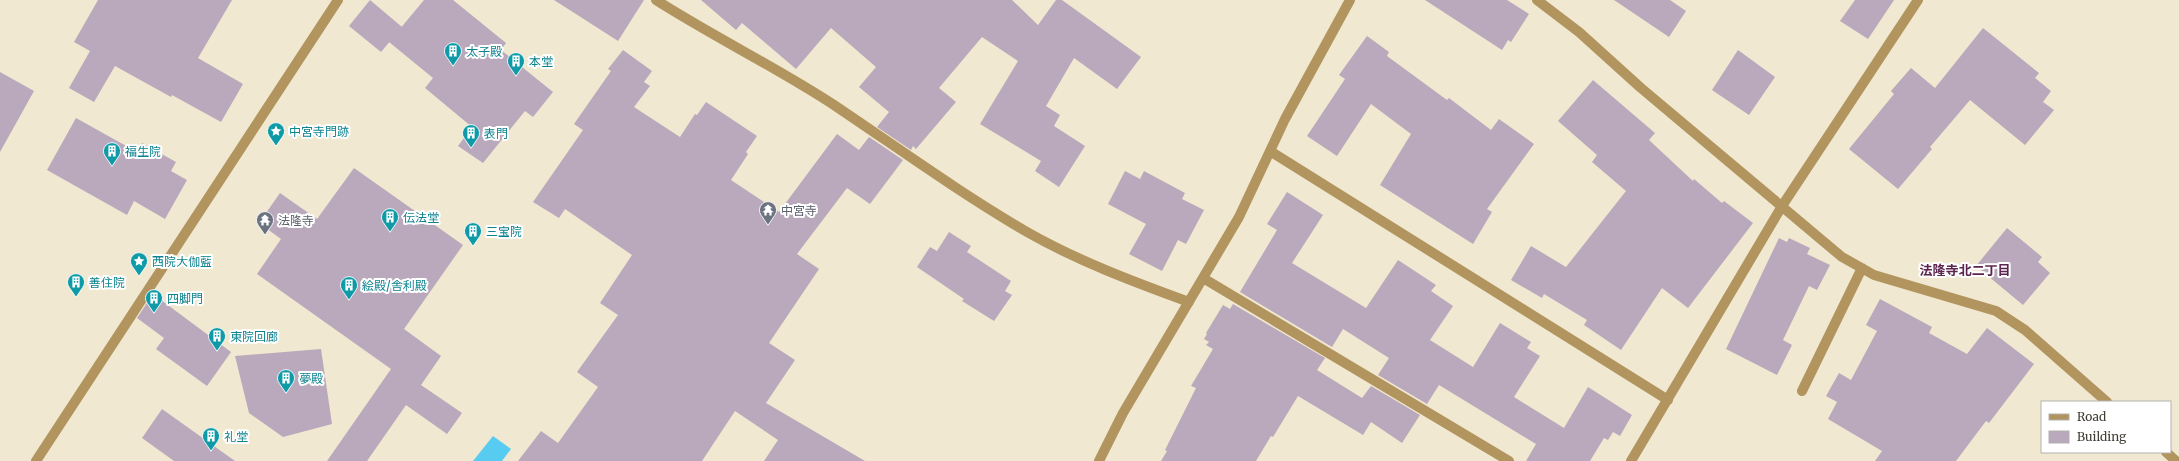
<svg xmlns="http://www.w3.org/2000/svg" width="2179" height="461" viewBox="0 0 2179 461" font-family="Merriweather,'Noto Sans JP',serif">
<rect width="100%" height="100%" fill="#f0e8d0"/>
<path fill="#58ccf0" d="M 493,436 L 511,449 L 502,461 L 473,461 Z"/>
<path fill="#baa9bc" d="M 98,0 L 232,0 L 198,58 L 243,84 L 221,122 L 172,95 L 171,97 L 115,66 L 94,102 L 69,88 L 90,51 L 74,42 Z
M 370,0 L 402,27 L 381,52 L 349,26 Z
M 424,0 L 453,0 L 506,43 L 501,50 L 553,92 L 533,117 L 525,111 L 483,163 L 458,146 L 472,127 L 425,88 L 433,78 L 389,42 Z
M 554,0 L 644,0 L 618,41 Z
M 701,0 L 1012,0 L 1038,25 L 1056,0 L 1062,0 L 1141,57 L 1117,89 L 1074,58 L 1046,106 L 1060,115 L 1054,126 L 1085,146 L 1059,187 L 1035,171 L 1041,161 L 980,124 L 1018,61 L 982,37 L 939,88 L 956,102 L 916,149 L 913,146 L 911,150 L 877,127 L 889,112 L 859,87 L 876,67 L 831,28 L 796,69 L 742,23 L 736,30 Z
M 1425,0 L 1507,0 L 1529,14 L 1511,42 L 1508,40 L 1502,50 Z
M 1614,0 L 1670,0 L 1686,11 L 1669,37 Z
M 1855,0 L 1894,0 L 1868,39 L 1840,21 Z
M 1983,28 L 2039,73 L 2035,78 L 2051,91 L 2043,102 L 2054,110 L 2025,145 L 1970,100 L 1930,147 L 1932,149 L 1898,189 L 1849,149 L 1894,94 L 1891,91 L 1911,68 L 1935,88 Z
M 1367,36 L 1389,52 L 1387,56 L 1447,100 L 1449,98 L 1491,130 L 1499,119 L 1534,144 L 1487,209 L 1492,212 L 1473,244 L 1380,185 L 1411,134 L 1371,104 L 1337,156 L 1307,136 L 1345,79 L 1339,75 Z
M 623,50 L 652,71 L 644,82 L 650,86 L 634,107 L 680,137 L 695,114 L 697,115 L 706,102 L 757,136 L 746,152 L 748,154 L 731,180 L 779,212 L 837,134 L 859,150 L 869,137 L 903,160 L 870,204 L 847,188 L 797,254 L 819,269 L 769,343 L 795,360 L 766,403 L 865,461 L 764,461 L 778,440 L 735,411 L 702,461 L 518,461 L 541,431 L 558,443 L 598,387 L 577,372 L 618,315 L 600,303 L 632,255 L 565,209 L 559,218 L 533,202 L 583,130 L 574,124 L 611,71 L 608,69 Z
M 1738,50 L 1775,77 L 1749,115 L 1712,90 Z
M 0,72 L 34,91 L 0,152 Z
M 1593,80 L 1655,133 L 1649,140 L 1693,181 L 1694,179 L 1722,203 L 1724,201 L 1753,223 L 1688,308 L 1662,288 L 1621,350 L 1584,325 L 1587,320 L 1544,294 L 1542,298 L 1511,280 L 1531,246 L 1566,267 L 1626,191 L 1592,162 L 1597,155 L 1558,121 Z
M 76,118 L 137,152 L 142,143 L 176,162 L 171,171 L 187,180 L 165,219 L 134,201 L 127,215 L 47,170 Z
M 354,168 L 463,245 L 404,329 L 441,356 L 421,385 L 462,413 L 447,434 L 406,405 L 367,461 L 327,461 L 391,369 L 257,274 L 281,239 L 259,223 L 280,193 L 317,219 Z
M 1125,171 L 1140,179 L 1144,171 L 1185,193 L 1182,199 L 1204,210 L 1186,244 L 1178,240 L 1162,271 L 1129,254 L 1146,224 L 1108,204 Z
M 1287,192 L 1323,215 L 1292,263 L 1366,308 L 1398,260 L 1436,285 L 1431,291 L 1453,306 L 1430,340 L 1473,367 L 1500,323 L 1531,342 L 1527,348 L 1540,356 L 1514,397 L 1564,428 L 1588,387 L 1632,415 L 1620,436 L 1613,432 L 1608,440 L 1604,438 L 1590,461 L 1526,461 L 1536,444 L 1439,385 L 1427,404 L 1378,375 L 1389,358 L 1343,329 L 1332,347 L 1240,292 L 1277,230 L 1267,224 Z
M 2007,228 L 2042,257 L 2038,262 L 2050,273 L 2023,305 L 1976,266 Z
M 949,232 L 971,246 L 967,252 L 1011,281 L 1005,291 L 1012,295 L 994,321 L 962,301 L 964,299 L 917,267 L 930,247 L 937,251 Z
M 1779,238 L 1787,242 L 1789,238 L 1810,248 L 1807,254 L 1830,265 L 1817,290 L 1809,286 L 1783,340 L 1792,345 L 1777,375 L 1726,349 Z
M 153,294 L 231,352 L 207,386 L 156,349 L 164,338 L 137,318 Z
M 1880,299 L 1932,327 L 1929,333 L 1967,354 L 1987,328 L 2034,364 L 1989,423 L 1986,421 L 1956,461 L 1875,461 L 1882,451 L 1828,419 L 1837,402 L 1826,396 L 1839,373 L 1851,380 L 1877,331 L 1866,325 Z
M 1233,304 L 1325,358 L 1317,370 L 1362,398 L 1371,386 L 1420,415 L 1402,443 L 1371,422 L 1363,435 L 1298,396 L 1273,437 L 1271,436 L 1256,461 L 1161,461 L 1167,451 L 1165,450 L 1196,388 L 1191,386 L 1213,349 L 1206,345 L 1209,342 L 1204,339 L 1207,334 L 1206,333 L 1223,305 L 1230,309 Z
M 321,349 L 332,424 L 283,437 L 249,413 L 235,356 Z
M 162,409 L 235,461 L 174,461 L 142,438 Z"/>
<g fill="none" stroke-linecap="round" stroke-linejoin="round">
<path stroke="#b2945f" stroke-width="10" d="M 656,0 C 714,37 776,67 834,105 C 898,148 960,193 1027,232 C 1078,261 1134,282 1189,302
M 1537,0 L 1579,32 L 1641,88 L 1842,257 L 1874,275 L 1996,311 L 2025,330 L 2107,402
M 1270,151 L 1668,400
M 1203,278 L 1509,461
M 1802,391 L 1862,268
M 2166,452 L 2176,461
M 36,461 L 338,0
M 1099,461 L 1123,413 L 1239,217 L 1285,119 L 1350,0
M 1631,461 L 1782,206 L 1918,0"/>
</g>
<defs>
<g id="building-pin" transform="scale(0.9)"><path d="M0 17L-7.5 6A9.5 9.5 0 1 1 7.5 6Z" fill="#0f9aa8" stroke="#fff"/><path d="M-4-6H4V6H1V3H-1V6H-4ZM-2.5-4.3h1.7v1.8h-1.7ZM.8-4.3h1.7v1.8H.8ZM-2.5-1h1.7V.8h-1.7ZM.8-1h1.7V.8H.8Z" fill="#fff"/></g>
<g id="sight-pin" transform="scale(0.9)"><path d="M0 17L-7.5 6A9.5 9.5 0 1 1 7.5 6Z" fill="#0f9aa8" stroke="#fff"/><path d="M0-6L1.8-2.2L6-1.7L2.9 1.2L3.7 5.4L0 3.3L-3.7 5.4L-2.9 1.2L-6-1.7L-1.8-2.2Z" fill="#fff"/></g>
<g id="temple-pin" transform="scale(0.9)"><path d="M0 17L-7.5 6A9.5 9.5 0 1 1 7.5 6Z" fill="#6b7280" stroke="#fff"/><path d="M0-6L5-2H3V0L6.5 2.5H4V6H1.5V3h-3V6H-4V2.5H-6.5L-3 0V-2H-5Z" fill="#fff"/></g>
</defs>
<g fill-rule="evenodd">
<use href="#building-pin" x="453" y="51"/>
<use href="#building-pin" x="516" y="61"/>
<use href="#sight-pin" x="276" y="131"/>
<use href="#building-pin" x="471" y="133"/>
<use href="#building-pin" x="112" y="151"/>
<use href="#temple-pin" x="768" y="210"/>
<use href="#building-pin" x="390" y="217"/>
<use href="#temple-pin" x="265" y="220"/>
<use href="#building-pin" x="473" y="231"/>
<use href="#sight-pin" x="139" y="261"/>
<use href="#building-pin" x="76" y="282"/>
<use href="#building-pin" x="349" y="285"/>
<use href="#building-pin" x="154" y="298"/>
<use href="#building-pin" x="217" y="336"/>
<use href="#building-pin" x="286" y="378"/>
<use href="#building-pin" x="211" y="436"/>
</g>
<g text-anchor="middle" dominant-baseline="central" stroke-width="4" stroke-linejoin="round" paint-order="stroke">
<g font-size="12" fill="#0d838f" stroke="#fff" text-anchor="start">
<text x="466" y="51">太子殿</text>
<text x="529" y="61">本堂</text>
<text x="289" y="131">中宮寺門跡</text>
<text x="484" y="133">表門</text>
<text x="125" y="151">福生院</text>
<text x="403" y="217">伝法堂</text>
<text x="486" y="231">三宝院</text>
<text x="152" y="261">西院大伽藍</text>
<text x="89" y="282">善住院</text>
<text x="362" y="285">絵殿/舎利殿</text>
<text x="167" y="298">四脚門</text>
<text x="230" y="336">東院回廊</text>
<text x="299" y="378">夢殿</text>
<text x="224" y="436">礼堂</text>
</g>
<g font-size="12" fill="#5b616d" stroke="#fff" text-anchor="start">
<text x="781" y="210">中宮寺</text>
<text x="278" y="220">法隆寺</text>
</g>
<g font-size="13" font-weight="bold" fill="#5c2550" stroke="#fff">
<text x="1965" y="270">法隆寺北二丁目</text>
</g>
</g>
<rect x="2041" y="401" width="130" height="52" fill="#ffffff" stroke="#b2b1ad"/>
<rect x="2049" y="414" width="20" height="6" fill="#b2945f" stroke="#b2b1ad"/>
<text x="2077" y="421" font-size="12" fill="#3f3c33">Road</text>
<rect x="2049" y="431" width="20" height="12" fill="#baa9bc" stroke="#b2b1ad"/>
<text x="2077" y="441" font-size="12" fill="#3f3c33">Building</text>
</svg>
